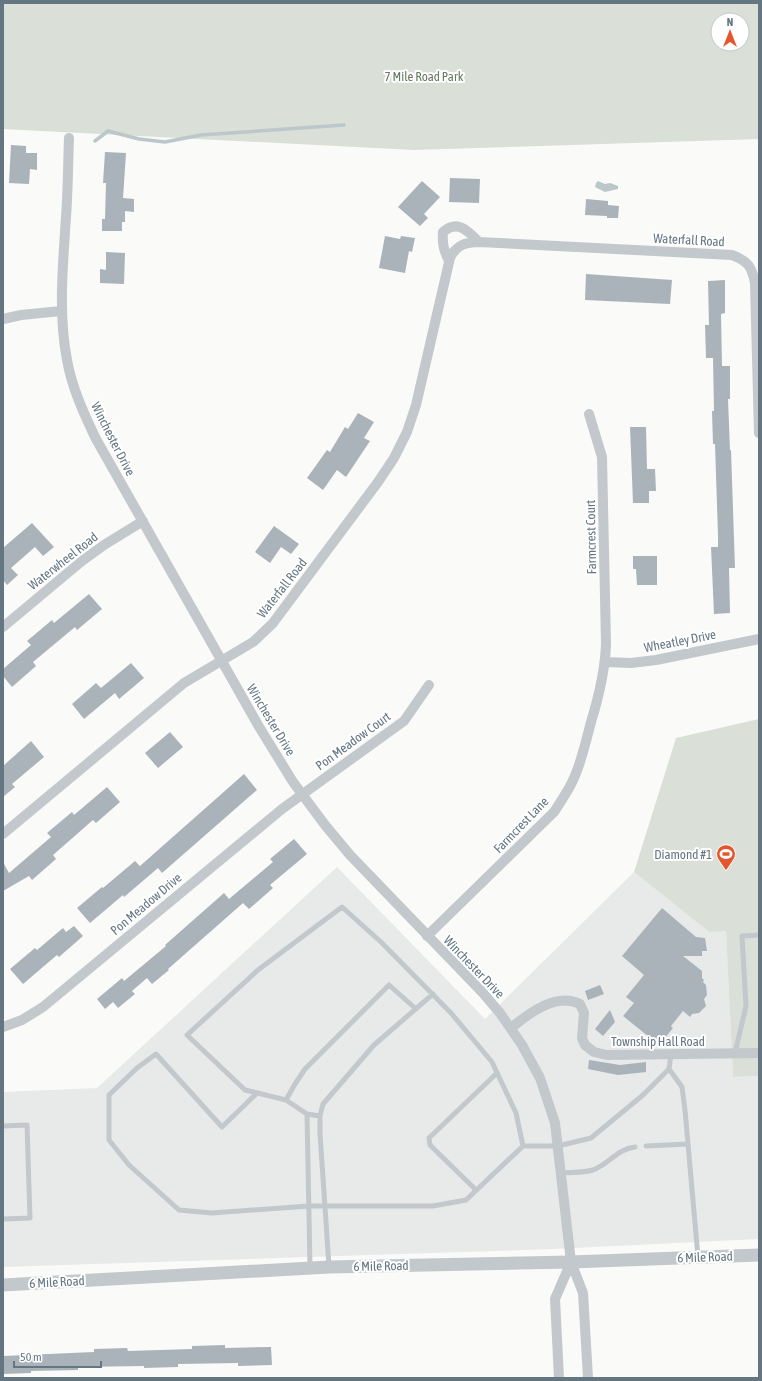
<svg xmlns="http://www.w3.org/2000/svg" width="762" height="1381" viewBox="0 0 762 1381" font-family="'Asap Condensed',sans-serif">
<rect width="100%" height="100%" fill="#fafaf8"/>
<path fill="#e8e9e9" d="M 337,867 L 485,1019 L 634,872 L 709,932 L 726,930 L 733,1077 L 759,1076 L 759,1239 L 553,1249 L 3,1267 L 3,1092 L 97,1088 Z"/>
<path fill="#dadfd7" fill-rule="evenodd" d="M 3,3 L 759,3 L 759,139 L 414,150 L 3,129 ZM 718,20 L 742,20 L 742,44 L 718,44 Z
M 759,719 L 759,1076 L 733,1077 L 726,931 L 709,932 L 634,872 L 676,738 Z"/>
<path fill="#bbc7cb" d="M 598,181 L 605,184 L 610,183 L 618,186 L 618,189 L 605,192 L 595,187 L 596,183 Z"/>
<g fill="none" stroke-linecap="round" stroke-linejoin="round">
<path stroke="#bbc7cb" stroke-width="3.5" d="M 95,141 L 108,131 L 139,139 L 165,142 L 201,135 L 344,125"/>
</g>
<path fill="#aab3b9" d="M 11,145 L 26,146 L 26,153 L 37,153 L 37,170 L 30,169 L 29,184 L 9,183 Z
M 105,152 L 126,153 L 123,198 L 134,199 L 134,212 L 125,211 L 125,222 L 122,222 L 122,231 L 102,231 L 102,219 L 105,219 L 106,183 L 103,183 Z
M 450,178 L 480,179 L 479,203 L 449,202 Z
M 422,181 L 440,197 L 424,214 L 428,218 L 420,226 L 398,207 Z
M 586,199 L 608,201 L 608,205 L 619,206 L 618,218 L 607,218 L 607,216 L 585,215 Z
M 385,236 L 400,239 L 401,236 L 415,238 L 412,252 L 409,251 L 405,273 L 379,268 Z
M 106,252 L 125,253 L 124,284 L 100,283 L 100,269 L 106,270 Z
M 586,274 L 672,280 L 670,304 L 585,300 Z
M 725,280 L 725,313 L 721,314 L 722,366 L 730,366 L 730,399 L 728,399 L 730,450 L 731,450 L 735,568 L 729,568 L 730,613 L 714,614 L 711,547 L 718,547 L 718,535 L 715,444 L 713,444 L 712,411 L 714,411 L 713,358 L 706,358 L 705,325 L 709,325 L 708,281 Z
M 358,413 L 374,422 L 364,438 L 370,441 L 346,477 L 337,470 L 323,490 L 307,478 L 327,450 L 330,452 L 345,427 L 348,429 Z
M 630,427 L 646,427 L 647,469 L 655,469 L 656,491 L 649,491 L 649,503 L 633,503 Z
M 32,523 L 54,547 L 43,556 L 35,547 L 11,568 L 18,575 L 7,585 L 3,580 L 3,548 Z
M 274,526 L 299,544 L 291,554 L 281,547 L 270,563 L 255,552 Z
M 633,556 L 657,556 L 657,585 L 637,585 L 636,569 L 633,569 Z
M 89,594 L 102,609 L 77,630 L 75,627 L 33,662 L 36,666 L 12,687 L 3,676 L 3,669 L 31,645 L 27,641 L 52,620 L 54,623 Z
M 131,663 L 144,678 L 119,699 L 115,693 L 84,719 L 72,704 L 96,683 L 101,688 Z
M 170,732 L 183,747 L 158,768 L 145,753 Z
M 31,741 L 44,757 L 12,784 L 15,787 L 3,797 L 3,766 Z
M 244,774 L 257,790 L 162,873 L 158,868 L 124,897 L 123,895 L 90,923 L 77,908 L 102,887 L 103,888 L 135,861 L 140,866 Z
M 107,787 L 120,802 L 96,823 L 93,820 L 53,855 L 56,859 L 32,880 L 29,876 L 3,891 L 3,862 L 9,873 L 51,837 L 47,833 L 72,812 L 74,815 Z
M 294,839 L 307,854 L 270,885 L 273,888 L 249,909 L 243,903 L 168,969 L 169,970 L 152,984 L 147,978 L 132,991 L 135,994 L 118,1008 L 113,1002 L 105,1009 L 97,999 L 122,978 L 124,981 L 166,946 L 165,945 L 224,893 L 229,899 L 273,862 L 270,859 Z
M 662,908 L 696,937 L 705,938 L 707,951 L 702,951 L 702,956 L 683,956 L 702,971 L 702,978 L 704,980 L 703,982 L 706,985 L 707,995 L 704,999 L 706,1006 L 699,1013 L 692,1014 L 690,1017 L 683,1011 L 671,1026 L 673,1028 L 659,1045 L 623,1016 L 634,1003 L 626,997 L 644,975 L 622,956 Z
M 74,926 L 83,936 L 59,957 L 57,955 L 23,984 L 10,969 L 35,948 L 37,950 L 63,928 L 66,932 Z
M 600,985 L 604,994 L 588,1000 L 585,991 Z
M 610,1010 L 615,1022 L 603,1036 L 595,1029 Z
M 589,1060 L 620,1065 L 646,1062 L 646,1072 L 618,1075 L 588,1069 Z
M 225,1345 L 225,1348 L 271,1347 L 272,1365 L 238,1366 L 238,1363 L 178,1364 L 178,1367 L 144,1368 L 144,1366 L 78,1367 L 78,1370 L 31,1371 L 31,1373 L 3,1374 L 3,1356 L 94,1352 L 94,1349 L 127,1348 L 128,1351 L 192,1349 L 192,1346 Z"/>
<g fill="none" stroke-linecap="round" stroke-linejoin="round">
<path stroke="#c3c8cc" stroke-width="5" d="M 735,1053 L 746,1006 L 742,936 L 759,935
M 669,1069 L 682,1087 L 685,1110 L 698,1257
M 257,1093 L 222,1127 L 156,1054 L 137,1068 L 109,1095 L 109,1140 L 129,1165 L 179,1210 L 212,1213 L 309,1206 L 433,1206 L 466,1200 L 523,1146 L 516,1113 L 492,1062 L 451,1013 L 381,942 L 342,907 L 258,970 L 187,1035 L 245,1090 L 286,1100 L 307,1114
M 286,1100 L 295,1084 L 305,1069 L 389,985 L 416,1009
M 320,1116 L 323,1104 L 374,1045 L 433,994
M 3,1126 L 27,1125 L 30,1218 L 3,1219
M 523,1146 L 558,1146 L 591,1138 L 643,1095 L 669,1069 L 671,1054
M 646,1146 L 688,1144
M 561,1173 C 571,1172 583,1173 593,1170 C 609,1164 617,1149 635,1147
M 476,1190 L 430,1145 L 429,1138 L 497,1073
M 310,1267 L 307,1114 L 320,1116 L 320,1134 L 329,1266"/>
<path stroke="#c3c8cc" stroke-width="10" d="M 69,138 C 68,164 68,191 66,217 C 63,265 58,312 67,360 C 72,388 84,414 96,439 L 258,725 L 293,782 L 325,825 L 350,855 L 483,993 L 500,1013 L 522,1045 L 540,1078 L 555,1123 L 571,1262 L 583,1293 L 588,1378
M 449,261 C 444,251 442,244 443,232 C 458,219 468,231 479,242
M 3,319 L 21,315 L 61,311
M 3,627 L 82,561 L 104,545 L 143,521
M 606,662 L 631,663 L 656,660 L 759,639
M 3,834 L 184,683 L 253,642 L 273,623 L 378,482 L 394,458 L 407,432 L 416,405 L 450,258 C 456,245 466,242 479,242 L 732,255 C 748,261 752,267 755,283 L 759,433
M 427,936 L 554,812 C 561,801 569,790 574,778 C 582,760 586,741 591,722 C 599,696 605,671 606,644 L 602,457 L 589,414
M 3,1027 L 22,1020 L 43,1007 L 282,809 L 404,721 L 429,685
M 511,1028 C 528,1014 556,992 580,1004 L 584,1013 L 582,1038 L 585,1045 L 594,1052 L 607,1055 L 759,1053
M 559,1378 L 555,1299 L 571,1262"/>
<path stroke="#c3c8cc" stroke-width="13" d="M 3,1285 L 329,1267 L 571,1262 L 759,1255"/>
</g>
<defs>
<g id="stadium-pin" transform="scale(1)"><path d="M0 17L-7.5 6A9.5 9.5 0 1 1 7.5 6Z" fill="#e4572e" stroke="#fff"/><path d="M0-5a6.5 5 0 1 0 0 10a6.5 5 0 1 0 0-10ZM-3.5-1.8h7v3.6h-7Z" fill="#fff"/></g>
</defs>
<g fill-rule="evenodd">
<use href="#stadium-pin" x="726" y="854"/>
</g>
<g text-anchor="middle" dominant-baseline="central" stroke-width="4" stroke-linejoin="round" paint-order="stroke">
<g font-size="13" fill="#687a64" stroke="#fff">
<text x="424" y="76">7 Mile Road Park</text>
</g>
<g font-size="13" fill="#657683" stroke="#fff">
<text transform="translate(689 240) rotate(3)">Waterfall Road</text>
<text transform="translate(113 439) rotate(63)">Winchester Drive</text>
<text transform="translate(591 537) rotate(-91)">Farmcrest Court</text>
<text transform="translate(63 561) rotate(-38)">Waterwheel Road</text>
<text transform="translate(282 588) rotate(-52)">Waterfall Road</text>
<text transform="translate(680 641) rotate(-11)">Wheatley Drive</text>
<text transform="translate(271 720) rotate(59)">Winchester Drive</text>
<text transform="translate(353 741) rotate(-36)">Pon Meadow Court</text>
<text transform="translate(521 825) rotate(-46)">Farmcrest Lane</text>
<text transform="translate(146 904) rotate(-40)">Pon Meadow Drive</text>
<text transform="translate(474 967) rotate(46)">Winchester Drive</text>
<text x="658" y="1041">Township Hall Road</text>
<text transform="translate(705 1257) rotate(-2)">6 Mile Road</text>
<text transform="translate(381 1266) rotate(-1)">6 Mile Road</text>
<text transform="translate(57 1282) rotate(-3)">6 Mile Road</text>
</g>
<g font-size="13" fill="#657683" stroke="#fff" text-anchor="end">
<text x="712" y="854">Diamond #1</text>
</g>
</g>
<rect width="762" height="1381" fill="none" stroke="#657683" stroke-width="8"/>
<g transform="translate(730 32)"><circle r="19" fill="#ffffff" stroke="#c1c8cd"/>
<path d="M0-3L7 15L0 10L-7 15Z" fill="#e4572e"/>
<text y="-6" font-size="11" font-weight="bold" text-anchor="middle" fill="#657683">N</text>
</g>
<path d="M14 1361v6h87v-6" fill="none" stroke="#657683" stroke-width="2"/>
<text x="20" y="1361" font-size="12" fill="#657683" stroke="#ffffff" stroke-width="3" paint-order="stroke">50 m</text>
</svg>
